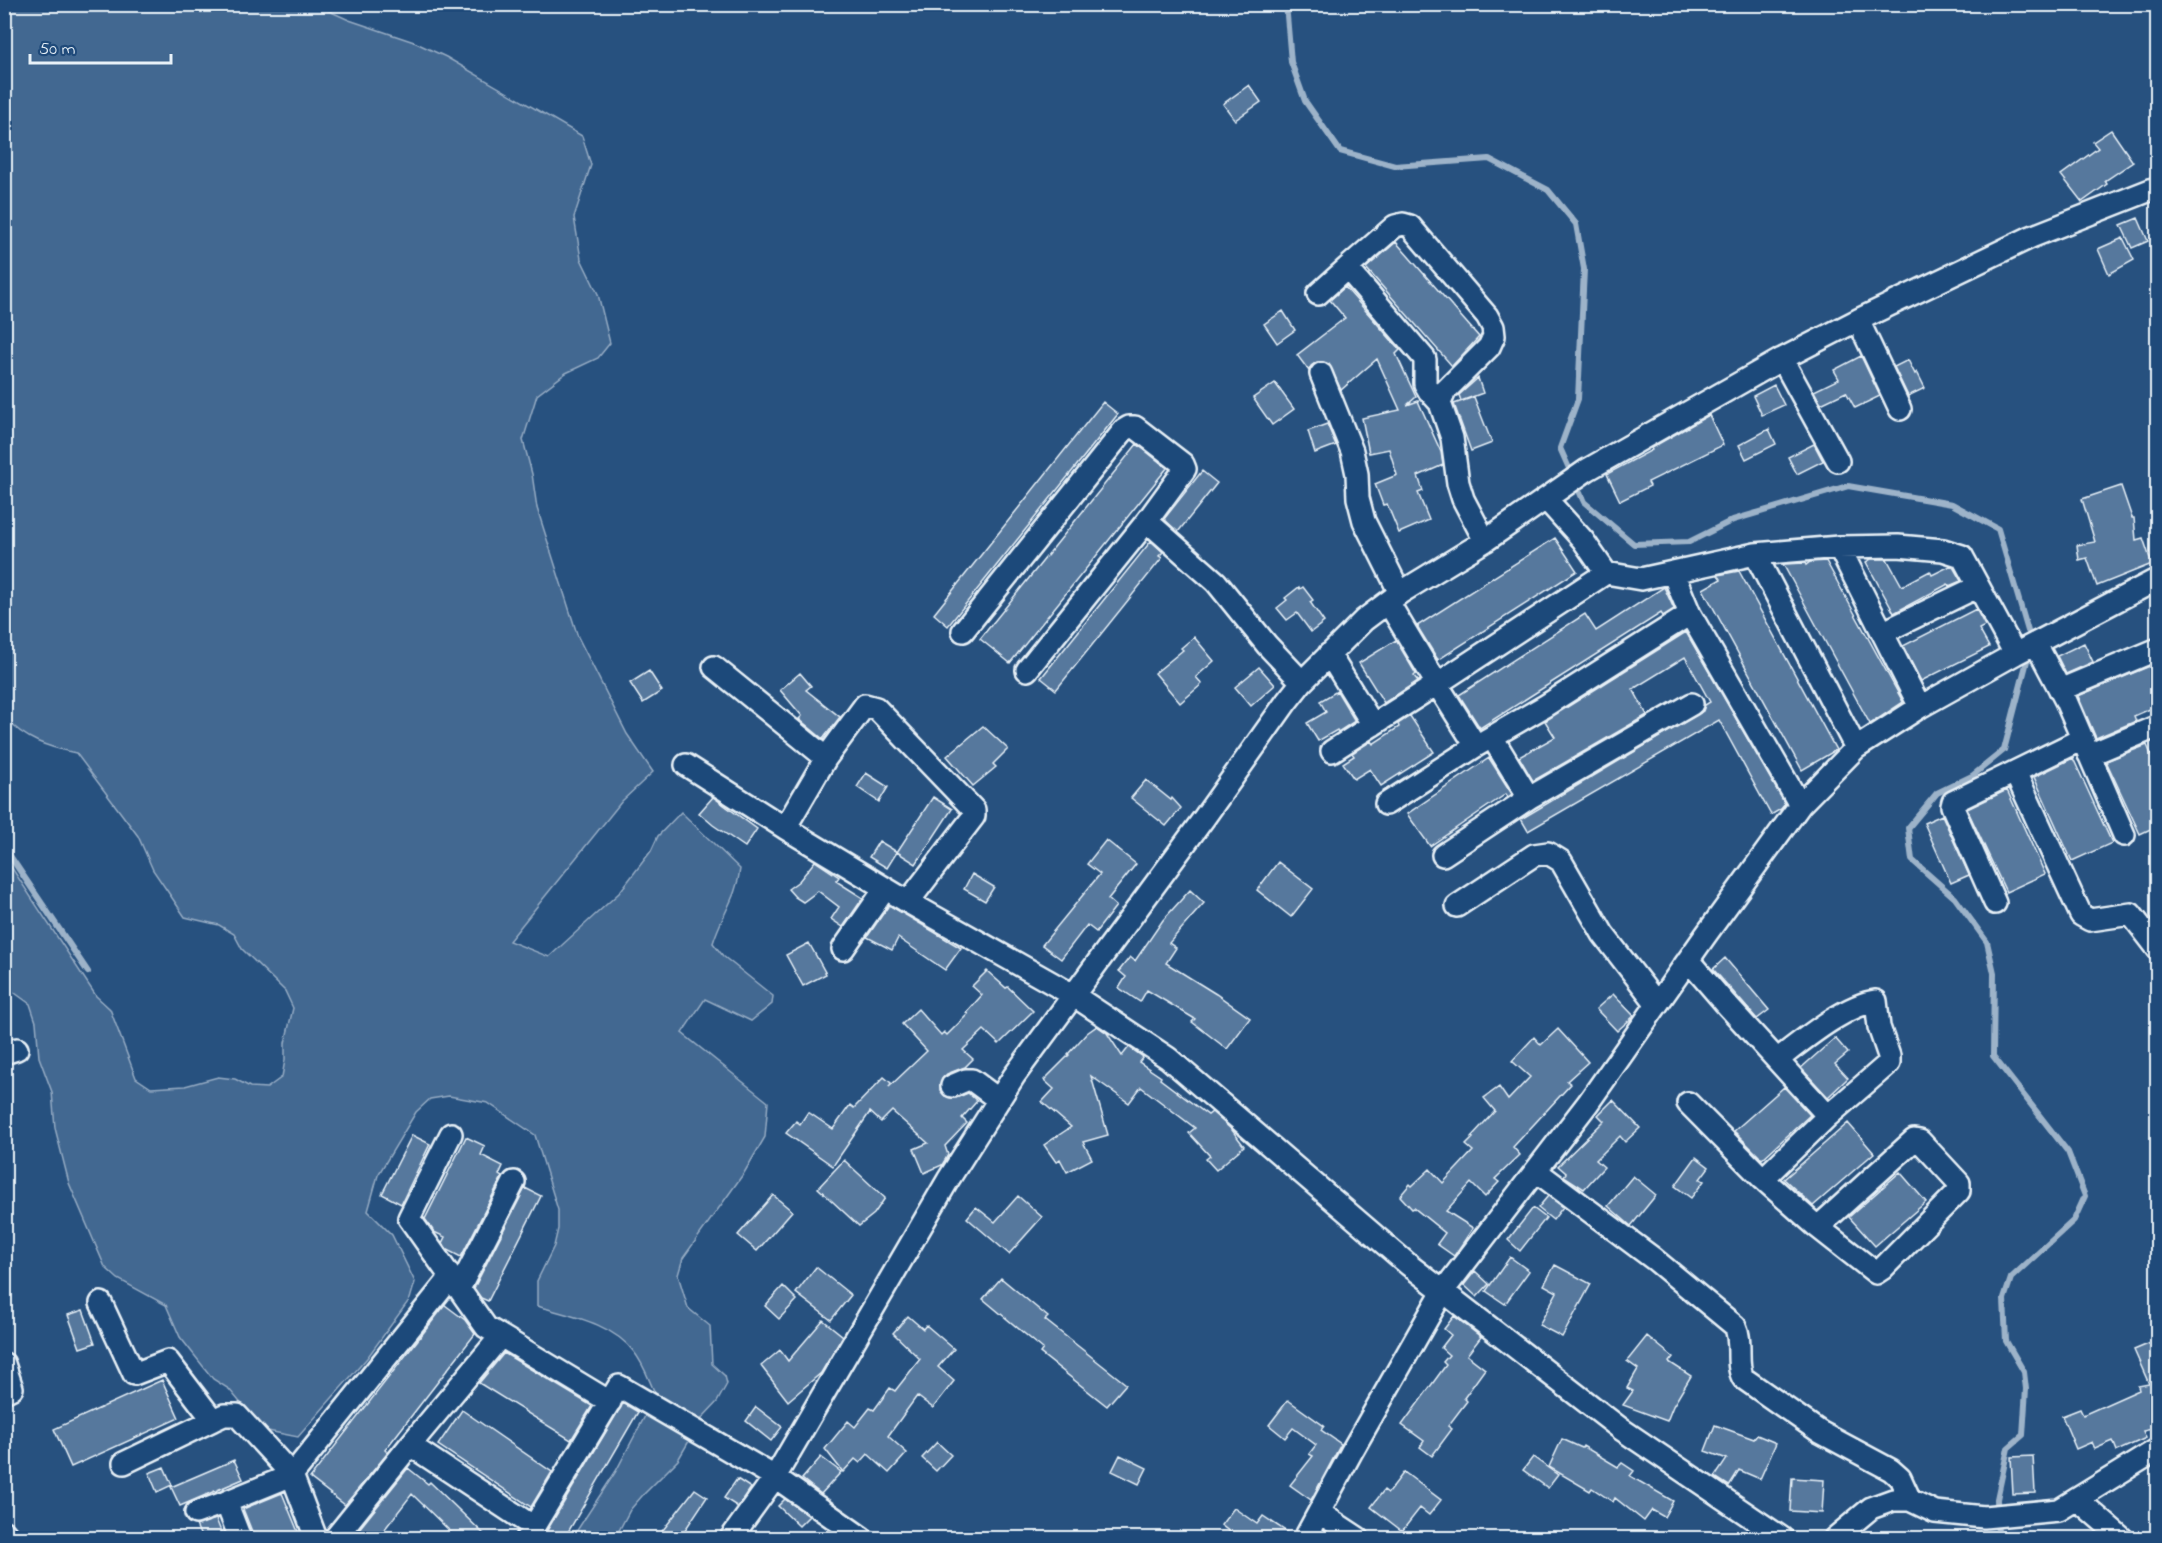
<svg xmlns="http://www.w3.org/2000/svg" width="2162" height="1543" viewBox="0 0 2162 1543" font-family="'Indie Flower',sans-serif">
<rect width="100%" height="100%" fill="#27517f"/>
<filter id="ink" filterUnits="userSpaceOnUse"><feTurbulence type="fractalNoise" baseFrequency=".0167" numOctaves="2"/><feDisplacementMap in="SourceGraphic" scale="12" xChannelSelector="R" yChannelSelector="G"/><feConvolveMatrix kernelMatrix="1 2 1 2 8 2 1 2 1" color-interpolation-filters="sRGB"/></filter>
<g filter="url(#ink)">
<path fill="#436891" stroke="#96acc4" stroke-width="1.5" d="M 5,5 L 316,5 L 349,20 L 414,42 L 446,57 L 582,136 L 591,165 L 574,217 L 581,259 L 598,294 L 610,343 L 598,358 L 566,373 L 537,395 L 523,440 L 532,474 L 537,508 L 578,637 L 627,734 L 653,772 L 622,801 L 509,941 L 549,957 L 619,893 L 651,851 L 658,836 L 681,812 L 740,869 C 737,897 721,916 713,943 L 723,956 L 773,996 L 772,1004 L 751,1021 L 705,999 L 682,1033 L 768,1102 L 765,1137 L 744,1173 L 683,1258 L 678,1275 L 688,1308 L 710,1326 L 712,1364 L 725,1376 L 727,1384 L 717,1402 L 703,1417 L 678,1460 L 642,1496 L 630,1510 L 615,1538 L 572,1538 L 616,1471 L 656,1395 C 649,1381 644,1364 634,1352 C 612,1323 571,1316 537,1306 L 537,1281 L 554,1246 L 558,1229 L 558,1210 L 535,1135 L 488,1103 L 449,1096 L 430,1099 L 416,1112 L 378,1175 L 368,1211 L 392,1235 L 415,1282 L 410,1299 L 367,1358 L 298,1437 L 263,1430 L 229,1389 L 213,1379 L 180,1337 L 166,1305 L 118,1279 L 105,1267 L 69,1183 L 55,1128 L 52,1092 L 39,1057 L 36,1022 L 30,1004 L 8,988 L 5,989 L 4,856 L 96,996 L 110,1009 L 136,1078 L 151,1088 L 185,1086 L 218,1077 L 235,1079 L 250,1087 L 267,1088 L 282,1077 L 285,1060 L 285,1043 L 293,1008 L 285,991 L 242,949 L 234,934 L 219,925 L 185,917 L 153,870 L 138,836 L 76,753 C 47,747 26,740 5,718 Z"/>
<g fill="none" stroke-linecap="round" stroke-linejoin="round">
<path stroke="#9db3c9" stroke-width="6" d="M 1286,4 L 1291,62 L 1305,101 L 1340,151 L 1395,166 L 1489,159 L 1548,190 L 1576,224 L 1584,269 L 1578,399 L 1560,448 L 1584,502 L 1634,544 L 1689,542 L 1733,520 L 1848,486 L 1952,504 L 1998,529 L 2028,631
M 4,847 L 88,972
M 1998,1538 L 1997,1499 L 2008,1448 L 2023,1435 L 2026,1389 L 2024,1372 L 2006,1341 L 2004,1299 L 2011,1278 L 2074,1220 L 2085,1196 L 2068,1152 L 1993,1056 L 1994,973 L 1987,942 L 1955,898 L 1912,860 L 1908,828 L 1937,793 L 1972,776 L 2004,750 L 2027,661"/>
</g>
<path fill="#57789d" stroke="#e8f1f8" stroke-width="1.5" d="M 1249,85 L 1261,102 L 1235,120 L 1223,104 Z
M 2111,130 L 2133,162 L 2105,181 L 2107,184 L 2082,202 L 2061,175 L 2098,148 L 2093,142 Z
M 2138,218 L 2148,241 L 2132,248 L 2121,225 Z
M 2123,238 L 2134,260 L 2109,274 L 2098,249 Z
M 1396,242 L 1479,337 L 1452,366 L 1366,268 Z
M 1345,287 L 1400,350 L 1396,354 L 1416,397 L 1407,405 L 1418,401 L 1441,452 L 1443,465 L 1418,476 L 1423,491 L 1418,493 L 1429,520 L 1399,533 L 1387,504 L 1383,505 L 1375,484 L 1397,475 L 1389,449 L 1369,453 L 1362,418 L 1400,410 L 1377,359 L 1341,390 L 1329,364 L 1323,362 L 1317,362 L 1311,366 L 1309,371 L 1297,355 L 1345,318 L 1330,300 Z
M 1283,311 L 1295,330 L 1277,343 L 1264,324 Z
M 1861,356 L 1880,396 L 1855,408 L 1846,392 L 1821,404 L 1814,391 L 1839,379 L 1834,370 Z
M 1908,360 L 1915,374 L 1917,372 L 1925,388 L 1908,396 L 1894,367 Z
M 1478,378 L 1483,393 L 1461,401 L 1459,395 Z
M 1275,383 L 1294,409 L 1272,425 L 1253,398 Z
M 1774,385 L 1784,405 L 1762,415 L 1753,396 Z
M 1474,397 L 1492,443 L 1471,451 L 1454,404 Z
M 1103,402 L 1118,414 L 948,626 L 934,614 Z
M 1709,415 L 1723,445 L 1648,482 L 1650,486 L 1620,501 L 1607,474 L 1652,450 L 1651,448 Z
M 1327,424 L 1336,445 L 1315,453 L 1308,431 Z
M 1769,429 L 1776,444 L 1746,459 L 1739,445 Z
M 1137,444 L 1167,468 L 1010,663 L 980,639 Z
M 1814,444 L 1823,461 L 1797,474 L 1788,457 Z
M 1202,471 L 1217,483 L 1178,532 L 1164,519 Z
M 2121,486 L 2132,518 L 2134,518 L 2136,540 L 2143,538 L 2152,564 L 2097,586 L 2087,558 L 2079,560 L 2077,545 L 2095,542 L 2082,499 Z
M 1555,538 L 1577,571 L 1438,660 L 1417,626 Z
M 1151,541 L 1163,552 L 1159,556 L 1162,558 L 1056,690 L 1041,678 Z
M 1871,559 L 1887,559 L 1902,586 L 1930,571 L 1932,575 L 1950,566 L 1953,567 L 1961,581 L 1949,586 L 1948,584 L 1894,613 L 1866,562 Z
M 1826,561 L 1903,702 L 1870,724 L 1783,564 L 1805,563 L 1806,565 L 1810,562 Z
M 1739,571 L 1836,750 L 1802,770 L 1703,589 L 1721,579 L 1718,575 Z
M 1299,587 L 1300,589 L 1303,587 L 1313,600 L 1310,602 L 1324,622 L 1311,632 L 1297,613 L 1287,620 L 1277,608 L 1287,600 L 1285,598 Z
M 1664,587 L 1674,609 L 1663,616 L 1661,613 L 1480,728 L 1459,695 L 1585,614 L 1596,631 Z
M 1976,609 L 1985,626 L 1979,629 L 1989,647 L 1921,681 L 1903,646 Z
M 1686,632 L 1785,804 L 1781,809 L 1771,815 L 1719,720 L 1528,831 L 1521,819 L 1703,711 L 1705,705 L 1710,702 L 1685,657 L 1633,689 L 1647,715 L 1533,781 L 1519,757 L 1555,737 L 1545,721 Z
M 1194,637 L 1214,661 L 1196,677 L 1202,684 L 1180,703 L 1155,673 L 1183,650 L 1181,648 Z
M 1396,640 L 1416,674 L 1414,676 L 1418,681 L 1384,703 L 1359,663 Z
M 2084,643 L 2093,662 L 2066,674 L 2057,656 Z
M 2157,663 L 2157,706 L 2134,716 L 2136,721 L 2096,738 L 2078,696 Z
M 1259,667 L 1275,685 L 1251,706 L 1235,687 Z
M 649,671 L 662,691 L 643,703 L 630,683 Z
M 800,673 L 811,686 L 806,690 L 840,717 L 823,739 L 799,719 L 802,716 L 780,690 Z
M 1337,691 L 1355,721 L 1338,732 L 1337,730 L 1318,741 L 1307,723 L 1326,712 L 1320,701 Z
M 1410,716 L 1434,752 L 1381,786 L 1370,769 L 1354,779 L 1343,763 L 1354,756 L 1352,753 L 1371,741 L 1373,744 L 1399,727 L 1398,724 Z
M 983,726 L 1008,749 L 993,764 L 996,767 L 973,786 L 947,756 Z
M 2147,745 L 2157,768 L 2157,826 L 2140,834 L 2106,761 Z
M 1489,758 L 1512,794 L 1508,797 L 1506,794 L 1430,846 L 1407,814 Z
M 2073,758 L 2112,843 L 2072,861 L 2034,777 Z
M 866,773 L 888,787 L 879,802 L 857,787 Z
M 1146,780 L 1171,800 L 1172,798 L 1181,808 L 1166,826 L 1131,798 Z
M 2007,790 L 2045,874 L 2006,892 L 1967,809 Z
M 713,797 L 757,829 L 745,847 L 713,825 L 699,813 Z
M 933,797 L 952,809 L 916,864 L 897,852 Z
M 1942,815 L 1969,875 L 1951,883 L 1924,823 Z
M 1106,840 L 1136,864 L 1108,899 L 1116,906 L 1096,932 L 1087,925 L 1061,959 L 1042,945 L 1100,874 L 1087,864 Z
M 879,841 L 897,852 L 887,868 L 869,857 Z
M 815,861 L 839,877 L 836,881 L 863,898 L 843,927 L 831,919 L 839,907 L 818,891 L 803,902 L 795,897 L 788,889 L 799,881 Z
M 1278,862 L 1313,889 L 1291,917 L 1257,890 Z
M 972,874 L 994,887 L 985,901 L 964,889 Z
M 1190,890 L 1204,903 L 1169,943 L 1176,948 L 1166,963 L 1216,994 L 1250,1018 L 1227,1049 L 1192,1022 L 1195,1019 L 1147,990 L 1140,1002 L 1119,988 L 1126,977 L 1119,971 L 1130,957 L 1135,961 L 1163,920 Z
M 889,905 L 961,948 L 945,970 L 898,938 L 892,950 L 867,937 Z
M 809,943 L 826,974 L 803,986 L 786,955 Z
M 1725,958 L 1769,1010 L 1757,1019 L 1713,969 Z
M 987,971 L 1006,988 L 1008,987 L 1033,1011 L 999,1044 L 984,1030 L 963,1050 L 973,1059 L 965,1067 L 947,1074 L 942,1079 L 940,1090 L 945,1096 L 956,1098 L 968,1093 L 977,1101 L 962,1118 L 967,1123 L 945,1146 L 948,1155 L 942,1165 L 924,1173 L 914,1149 L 928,1143 L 892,1111 L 881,1122 L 870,1112 L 833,1166 L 786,1133 L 796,1121 L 800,1124 L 808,1112 L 833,1129 L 850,1105 L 854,1108 L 884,1077 L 891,1083 L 889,1087 L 927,1051 L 902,1024 L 918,1009 L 941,1035 L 944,1032 L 947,1035 L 968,1014 L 966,1013 L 982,995 L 972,986 Z
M 1613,994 L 1634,1016 L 1617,1031 L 1596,1009 Z
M 1097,1026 L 1107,1033 L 1122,1056 L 1129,1047 L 1143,1057 L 1139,1062 L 1161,1077 L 1160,1079 L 1208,1115 L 1212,1112 L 1232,1130 L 1244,1146 L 1216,1170 L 1206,1159 L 1210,1156 L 1189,1133 L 1195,1128 L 1141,1087 L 1129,1103 L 1091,1076 L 1108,1135 L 1083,1142 L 1092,1159 L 1067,1172 L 1060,1159 L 1056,1162 L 1044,1145 L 1071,1127 L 1042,1102 L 1054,1089 L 1044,1080 L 1069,1055 L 1068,1054 L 1087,1033 Z
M 1558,1029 L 1588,1062 L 1567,1081 L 1571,1084 L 1513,1147 L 1520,1155 L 1495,1179 L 1499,1182 L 1485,1197 L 1471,1183 L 1446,1211 L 1473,1228 L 1454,1256 L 1437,1244 L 1445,1233 L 1414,1208 L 1412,1209 L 1400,1196 L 1410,1184 L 1412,1186 L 1430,1169 L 1443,1183 L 1473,1151 L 1466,1145 L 1473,1138 L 1471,1137 L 1495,1111 L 1484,1098 L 1499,1087 L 1508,1100 L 1530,1077 L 1512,1061 L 1534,1037 L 1541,1045 Z
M 1835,1038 L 1848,1053 L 1835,1064 L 1848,1078 L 1828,1097 L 1801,1068 Z
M 1784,1087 L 1810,1115 L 1762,1159 L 1734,1131 Z
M 1613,1100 L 1640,1128 L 1625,1142 L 1620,1136 L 1596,1160 L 1604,1167 L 1584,1189 L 1564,1176 L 1566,1173 L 1558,1166 L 1604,1121 L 1598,1115 Z
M 1848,1123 L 1874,1153 L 1813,1206 L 1784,1179 Z
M 412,1135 L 430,1144 L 401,1204 L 382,1194 Z
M 466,1137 L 485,1146 L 481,1155 L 503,1166 L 499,1175 L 502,1177 L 461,1257 L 447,1250 L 442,1243 L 445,1237 L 434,1232 L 425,1219 Z
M 1696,1157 L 1709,1167 L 1700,1179 L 1704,1181 L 1691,1198 L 1675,1186 Z
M 844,1160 L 885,1198 L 874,1214 L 859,1226 L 818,1188 Z
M 1900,1172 L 1926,1202 L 1875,1246 L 1849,1217 Z
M 1633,1176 L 1656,1195 L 1631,1226 L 1608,1206 Z
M 525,1188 L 541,1196 L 488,1301 L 481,1298 L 474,1288 Z
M 773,1195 L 792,1211 L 757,1251 L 738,1235 Z
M 1018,1196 L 1042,1217 L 1009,1254 L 967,1218 L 976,1207 L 995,1222 Z
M 1548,1196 L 1563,1207 L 1553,1220 L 1538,1208 Z
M 1533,1208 L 1546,1218 L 1520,1251 L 1508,1240 Z
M 1510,1257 L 1529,1271 L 1505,1304 L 1486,1291 Z
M 1555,1265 L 1591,1284 L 1562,1337 L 1539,1325 L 1557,1292 L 1544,1285 Z
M 816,1267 L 851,1295 L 831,1320 L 796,1293 Z
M 1475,1271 L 1489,1284 L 1477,1297 L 1464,1285 Z
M 1001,1278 L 1048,1317 L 1045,1320 L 1126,1384 L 1107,1406 L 1040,1353 L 1043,1349 L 983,1299 Z
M 783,1286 L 797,1300 L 779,1319 L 765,1306 Z
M 445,1305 L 465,1320 L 475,1334 L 385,1450 L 388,1453 L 345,1505 L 310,1478 Z
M 83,1310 L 95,1343 L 80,1348 L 68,1315 Z
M 908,1316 L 923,1329 L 926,1325 L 954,1349 L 938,1367 L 954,1381 L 933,1408 L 917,1396 L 888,1436 L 907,1453 L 889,1473 L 868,1454 L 860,1463 L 855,1459 L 843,1472 L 825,1449 L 848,1421 L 855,1427 L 870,1408 L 874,1410 L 890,1388 L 895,1391 L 920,1359 L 893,1333 Z
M 1454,1316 L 1481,1337 L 1467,1355 L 1485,1369 L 1464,1398 L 1467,1401 L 1448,1426 L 1452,1429 L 1432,1456 L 1420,1447 L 1424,1441 L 1402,1425 L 1446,1365 L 1443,1362 L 1449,1355 L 1441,1348 L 1451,1335 L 1444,1329 Z
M 823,1320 L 843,1336 L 821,1373 L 788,1401 L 761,1366 L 780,1350 L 788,1361 Z
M 1647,1336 L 1673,1357 L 1669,1362 L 1691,1376 L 1673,1406 L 1667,1421 L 1623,1405 L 1633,1391 L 1627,1388 L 1638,1369 L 1627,1361 Z
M 2153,1342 L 2157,1351 L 2157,1428 L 2143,1431 L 2146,1438 L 2117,1451 L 2113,1441 L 2095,1449 L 2092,1442 L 2076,1449 L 2062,1416 L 2080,1409 L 2083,1415 L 2139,1390 L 2138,1386 L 2149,1384 L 2134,1350 Z
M 504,1353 L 592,1406 L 571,1440 L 479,1383 Z
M 162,1380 L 179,1418 L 71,1467 L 54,1429 Z
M 1288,1400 L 1324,1426 L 1321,1430 L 1341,1444 L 1311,1500 L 1290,1485 L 1313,1456 L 1309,1454 L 1316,1445 L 1293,1428 L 1285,1438 L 1269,1425 Z
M 623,1403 L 638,1412 L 564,1539 L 542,1539 Z
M 756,1407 L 782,1427 L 771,1441 L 746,1421 Z
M 462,1410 L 552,1472 L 531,1507 L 438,1445 Z
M 1715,1425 L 1754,1439 L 1757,1435 L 1776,1443 L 1760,1479 L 1739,1470 L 1729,1486 L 1715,1477 L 1727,1459 L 1705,1451 Z
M 1562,1439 L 1582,1448 L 1583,1446 L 1618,1467 L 1622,1463 L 1634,1471 L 1630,1476 L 1673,1501 L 1664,1517 L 1652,1510 L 1644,1521 L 1615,1498 L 1613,1502 L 1592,1488 L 1590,1491 L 1549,1467 Z
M 937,1442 L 951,1455 L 936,1471 L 922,1458 Z
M 1120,1455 L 1147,1468 L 1139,1484 L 1112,1471 Z
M 2033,1456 L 2035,1493 L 2013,1494 L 2011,1457 Z
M 821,1457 L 841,1472 L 821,1494 L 802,1479 Z
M 1533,1457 L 1558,1475 L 1548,1488 L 1523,1470 Z
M 234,1460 L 243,1479 L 180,1506 L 171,1487 Z
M 164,1467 L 172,1485 L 157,1492 L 149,1473 Z
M 408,1468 L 428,1484 L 430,1482 L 489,1539 L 458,1539 L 412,1494 L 377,1539 L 351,1539 Z
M 1404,1472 L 1441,1500 L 1429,1515 L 1420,1508 L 1402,1531 L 1371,1507 L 1384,1490 L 1388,1493 Z
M 1792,1478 L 1824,1480 L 1822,1513 L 1790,1511 Z
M 737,1479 L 751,1488 L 738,1507 L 724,1498 Z
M 695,1489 L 707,1497 L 679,1539 L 656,1539 Z
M 282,1493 L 301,1539 L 255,1539 L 243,1509 Z
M 785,1499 L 809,1516 L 799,1526 L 778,1506 Z
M 1234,1508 L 1257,1524 L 1263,1516 L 1293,1536 L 1292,1539 L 1239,1539 L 1221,1525 Z
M 216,1519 L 224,1539 L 202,1539 L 196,1525 Z"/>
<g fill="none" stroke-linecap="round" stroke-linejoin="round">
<g stroke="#e8f1f8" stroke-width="26">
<path id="minor" d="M 1347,268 L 1395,226 L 1403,224 L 1410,226 L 1487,316 L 1493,327 L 1494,336 L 1489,347 L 1445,391 L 1440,403
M 1318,294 L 1347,268 L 1425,359 L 1425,384 L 1429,391 L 1440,403 L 1452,438 L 1458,483 L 1463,499 L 1485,541
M 1858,320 L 1900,409
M 1782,359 L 1838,461
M 1321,374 L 1352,451 L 1357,474 L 1358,498 L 1364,521 L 1400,593
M 1546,499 L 1583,540 L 1606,573 L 1641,579 L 1755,554 L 1839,547 L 1898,546 L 1943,550 L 1962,556 L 2015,654 L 2158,579
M 1839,547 L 1920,707
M 1755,554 L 1856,748
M 1606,573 L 1437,684 L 1476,746 L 1545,706 L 1690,614
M 1673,573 L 1690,614 L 1800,805 L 1856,748 L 1920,707 L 2015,654
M 963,631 L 1124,430 L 1129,427 L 1135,427 L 1183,464 L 1185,469 L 1147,521
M 1884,632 L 1977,587
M 2036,644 L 2066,701 L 2124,835
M 1329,654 L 1373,725
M 714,667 L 826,758
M 1027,670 L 1147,521 L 1216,582 L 1267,645 L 1302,682
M 2060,690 L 2158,649
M 1492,737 L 1529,798 L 1692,704
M 1332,751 L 1437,684 L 1388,602
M 2089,755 L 2158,726
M 686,765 L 785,828
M 2015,772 L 2081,915 L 2090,920 L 2131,914 L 2158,949
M 1386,804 L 1476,746
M 1443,855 L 1529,798
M 908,902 L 974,816 L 974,810 L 876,708 L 865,705 L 826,758 L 785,828 L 908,902 L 1073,995 L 1168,1058 L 1409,1265 L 1621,1429 L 1782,1538
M 1995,903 L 1952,806 L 1953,802 L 2082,739
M 1457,906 L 1534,855 L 1548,853 L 1561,861 L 1603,934 L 1657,1004
M 843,949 L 885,889
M 4,1053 L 17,1049
M 1777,1060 C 1802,1041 1845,1005 1876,1001 L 1879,1027 L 1889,1056 L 1889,1063 L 1828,1116
M 952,1086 L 966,1080 L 972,1080 L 999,1100
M 1688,1103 L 1763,1179 L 1828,1116 L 1725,1003 L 1688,960
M 451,1134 L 409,1218 L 486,1327 L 610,1402
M 1536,1171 L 1654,1259 L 1735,1326 C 1743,1342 1735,1363 1743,1378 L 1820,1432 L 1891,1470 L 1900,1478 L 1910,1500
M 1763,1179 L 1815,1225 L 1876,1273 L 1882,1269 L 1959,1191 L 1959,1183 L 1920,1141 L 1914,1140 L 1818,1227
M 459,1289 L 514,1182
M 101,1303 L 134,1374 L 168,1361 L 213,1420 L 224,1415 L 237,1415 L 292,1475 L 451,1277
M 501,1336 L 410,1445 L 534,1527
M 4,1364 L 12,1388 L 4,1392
M 124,1463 L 213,1420
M 2078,1500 L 2122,1538
M 196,1513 L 226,1502
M 1320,1513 L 1358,1538
M 4,1532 L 9,1538
M 240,1538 L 226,1502 L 292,1475 L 316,1538
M 335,1538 L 410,1445
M 527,1538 L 619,1386 L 775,1477 L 862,1538
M 731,1538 L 775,1477 L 948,1180 L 1014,1076 L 1204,818 L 1287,701 L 1302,682 L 1364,620 L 1400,593 L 1485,541 L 1587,470 L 1782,359 L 1858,320 L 2031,237 L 2158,187
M 1305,1538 L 1352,1451 L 1443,1291 L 1588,1103 L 1705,936 L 1800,805
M 1835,1538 L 1871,1508 L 1893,1500 L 1910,1500 L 1935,1512 L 1984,1517 L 2059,1510 L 2158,1449"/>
</g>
<use href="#minor" stroke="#1f4a7a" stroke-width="21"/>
</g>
</g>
<rect width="2162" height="1543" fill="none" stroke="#1f4a7a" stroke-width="24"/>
<rect x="12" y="12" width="2138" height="1519" fill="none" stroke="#e8f1f8" stroke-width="2" filter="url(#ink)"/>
<path d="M30 54v9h141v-9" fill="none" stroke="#e8f1f8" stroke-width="3"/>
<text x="39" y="54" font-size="18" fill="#e8f1f8" stroke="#1f4a7a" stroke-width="4.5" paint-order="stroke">50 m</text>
</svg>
